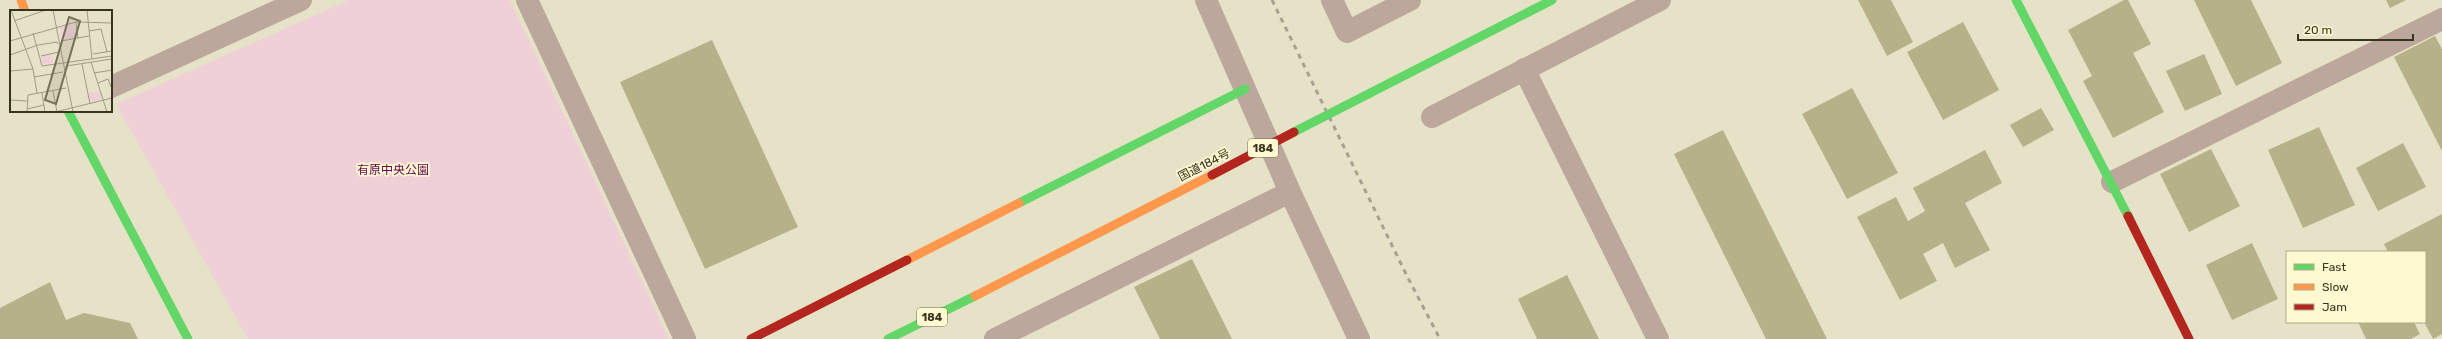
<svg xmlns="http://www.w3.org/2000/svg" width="2442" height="339" viewBox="0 0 2442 339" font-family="Rubik,'Noto Sans JP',sans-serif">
<rect width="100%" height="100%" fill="#e6e2c8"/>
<path fill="#f0d0d7" d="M 349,0 L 510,0 L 669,339 L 248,339 L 116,104 Z"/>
<path fill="#b7b189" d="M 1858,0 L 1891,0 L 1913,42 L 1887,56 Z
M 2124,0 L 2128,0 L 2151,44 L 2133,53 L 2164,112 L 2113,138 L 2083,81 L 2092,76 L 2068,30 Z
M 2194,0 L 2251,0 L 2282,63 L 2236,86 Z
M 2386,0 L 2406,0 L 2390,8 Z
M 1963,22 L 1999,90 L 1943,120 L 1907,52 Z
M 2435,36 L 2442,49 L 2442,151 L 2394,57 Z
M 712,40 L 798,227 L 705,269 L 620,82 Z
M 2204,54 L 2222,94 L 2185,111 L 2166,71 Z
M 1852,88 L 1898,173 L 1847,199 L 1802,114 Z
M 2041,108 L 2054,130 L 2023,147 L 2010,125 Z
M 2319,127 L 2355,205 L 2303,228 L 2268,150 Z
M 1723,130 L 1827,339 L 1766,339 L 1674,154 Z
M 2403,143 L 2426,187 L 2378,211 L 2356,168 Z
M 2211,149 L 2240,206 L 2189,232 L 2160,174 Z
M 1985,150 L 2002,183 L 1965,203 L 1990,250 L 1955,268 L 1943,243 L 1923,254 L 1937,281 L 1900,300 L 1857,217 L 1896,197 L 1908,221 L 1925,211 L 1913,188 Z
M 2442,214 L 2442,334 L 2433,339 L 2424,322 L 2425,252 L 2388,252 L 2384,244 Z
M 2252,243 L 2278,299 L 2232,320 L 2206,265 Z
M 1192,259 L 1232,339 L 1160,339 L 1134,287 Z
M 1567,275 L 1599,339 L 1537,339 L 1518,299 Z
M 50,282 L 66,320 L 84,313 L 130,323 L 138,339 L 0,339 L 0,308 Z
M 2358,322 L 2414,322 L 2420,334 L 2411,339 L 2366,339 Z"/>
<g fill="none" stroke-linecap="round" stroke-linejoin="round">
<path stroke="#bca79c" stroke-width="22" d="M 527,0 L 685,339
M 1206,0 L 1290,192 L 1359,339
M 1332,0 L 1347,32 L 1410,0
M 1524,69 L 1658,339
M 111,87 L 301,0
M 1432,117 L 1660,0
M 2112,182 L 2442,19
M 995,339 L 1290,192"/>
<path stroke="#63d668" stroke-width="9" d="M 2016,0 L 2128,216
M 68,111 L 188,339
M 1019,203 L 1245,89
M 888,339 L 975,296"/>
<path stroke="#ff974d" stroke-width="9" d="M 21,0 L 25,11
M 907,260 L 1019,203"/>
<path stroke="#b3261e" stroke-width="9" d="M 2128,216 L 2189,339
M 751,339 L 907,260"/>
<path stroke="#aa9f91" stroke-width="3" stroke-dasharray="5 5" stroke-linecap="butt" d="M 1272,0 L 1408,278 L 1440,339"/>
<path stroke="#63d668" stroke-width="9" d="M 1294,132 L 1552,0"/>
<path stroke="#ff974d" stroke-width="9" d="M 975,296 L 1212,175"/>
<path stroke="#b3261e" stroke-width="9" d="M 1212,175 L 1294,132"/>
</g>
<g text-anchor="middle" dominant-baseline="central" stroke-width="3.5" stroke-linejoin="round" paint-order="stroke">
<g fill="#fff9d2" stroke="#726e55" stroke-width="1">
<rect x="1248" y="139" width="30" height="18" rx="3"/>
<rect x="917" y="308" width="30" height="18" rx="3"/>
</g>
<g font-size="11" font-weight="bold" fill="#36331f">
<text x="1263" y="148">184</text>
<text x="932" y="317">184</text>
</g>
<g font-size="12" fill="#36331f" stroke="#fff9d2">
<text transform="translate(1204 165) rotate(-27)">国道184号</text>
</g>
<g font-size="12" fill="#65034e" stroke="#fff9d2">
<text x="393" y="170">有原中央公園</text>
</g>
</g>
<g transform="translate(10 10)">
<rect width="102" height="102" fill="#e6e2c8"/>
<path d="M 66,14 L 67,27 L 52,30 L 50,17 ZM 42,44 L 43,53 L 33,54 L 31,46 ZM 90,81 L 92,89 L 81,93 L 78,83 Z" fill="#f0d0d7"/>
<path fill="none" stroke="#a09c84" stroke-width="1" d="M 1,0 L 23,59 L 27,83M 43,0 L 63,102M 77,0 L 82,49M 4,11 L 36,0M 66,12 L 68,28M 79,21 L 91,19 L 97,42M 23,23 L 32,56 L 102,46M 0,31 L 66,12 L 102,13M 51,31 L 79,26M 83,44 L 102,41M 0,45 L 28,35 L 47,32 L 48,34M 31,46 L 49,42M 81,52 L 97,102M 72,54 L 80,94M 57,59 L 56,56 L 102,49M 0,61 L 23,59M 84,63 L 102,60M 24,67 L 53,62M 88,73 L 98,69 L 101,77M 43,81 L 47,102M 32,83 L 35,102M 0,90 L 17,91M 17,99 L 34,95M 17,102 L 18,85 L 56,78M 45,102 L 102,88"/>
<path fill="#74705a" fill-opacity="0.15" stroke="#74705a" stroke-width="2" d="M 59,7 L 70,11 L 46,94 L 35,90 Z"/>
<rect width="102" height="102" fill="none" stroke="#36331f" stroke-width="2"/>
</g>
<rect x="2286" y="251" width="140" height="72" fill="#fff9d2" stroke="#afaa8a"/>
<rect x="2294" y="264" width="20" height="6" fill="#63d668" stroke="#afaa8a"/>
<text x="2322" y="271" font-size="12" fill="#36331f">Fast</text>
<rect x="2294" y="284" width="20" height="6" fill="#ff974d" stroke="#afaa8a"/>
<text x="2322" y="291" font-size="12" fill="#36331f">Slow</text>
<rect x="2294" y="304" width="20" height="6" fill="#b3261e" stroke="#afaa8a"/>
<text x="2322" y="311" font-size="12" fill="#36331f">Jam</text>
<path d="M2298 34v6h115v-6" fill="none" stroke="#36331f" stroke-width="2"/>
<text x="2304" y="34" font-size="12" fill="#36331f" stroke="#fff9d2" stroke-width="3" paint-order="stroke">20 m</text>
</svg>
